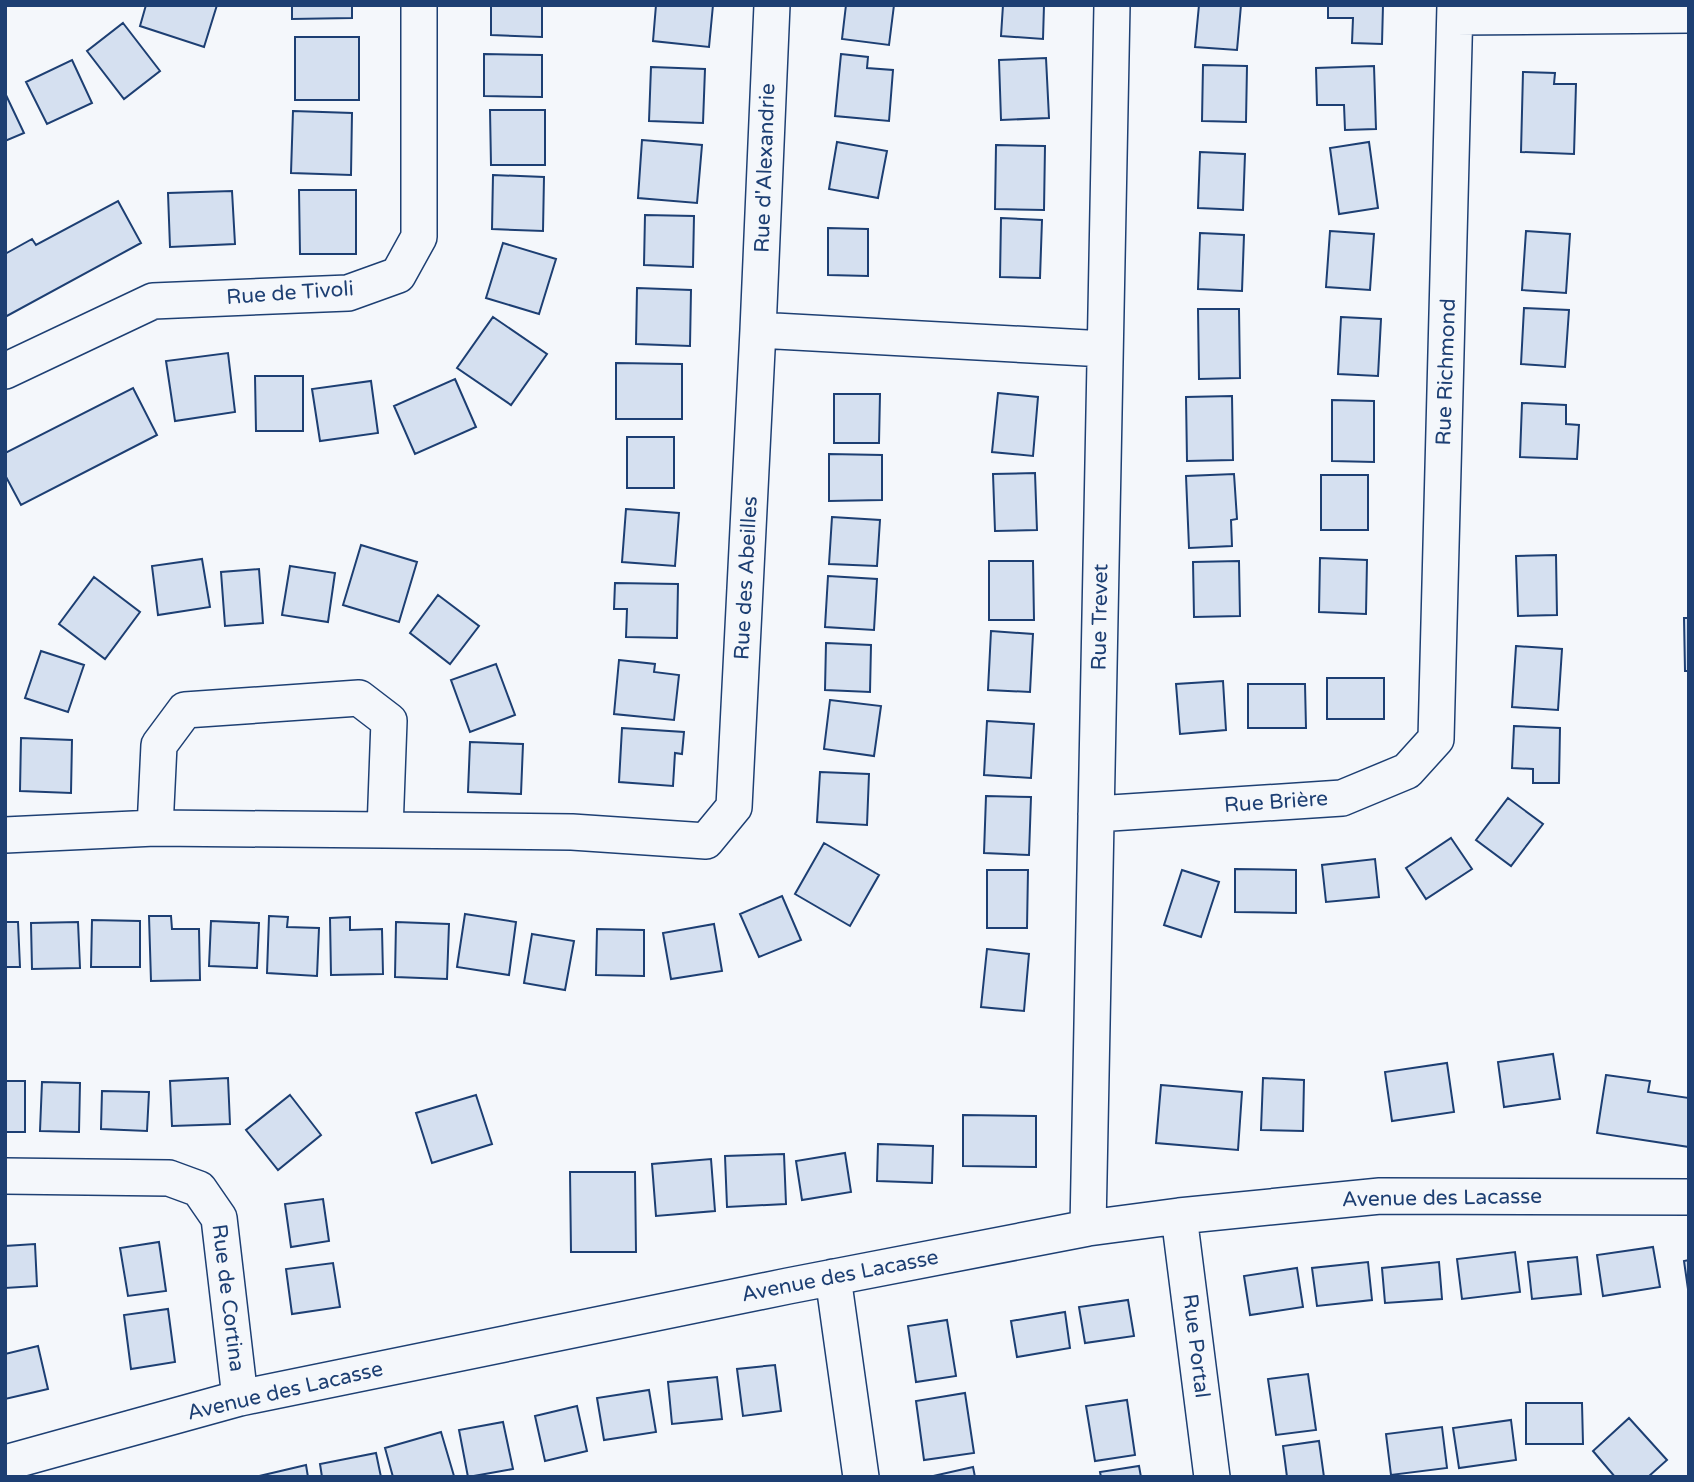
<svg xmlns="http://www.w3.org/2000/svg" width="1694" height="1482" viewBox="0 0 1694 1482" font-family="'Varela Round',sans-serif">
<rect width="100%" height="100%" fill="#f4f7fb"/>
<path fill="#d5e0f0" stroke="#1d3f73" stroke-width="2" d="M 146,5 L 217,5 L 204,47 L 140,26 Z
M 292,5 L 352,5 L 352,18 L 292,19 Z
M 491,5 L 542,5 L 542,37 L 491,35 Z
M 656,5 L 713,5 L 709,47 L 653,41 Z
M 846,5 L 894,5 L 889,45 L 842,39 Z
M 1003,5 L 1044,5 L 1043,39 L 1001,36 Z
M 1199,5 L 1241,5 L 1237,50 L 1195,47 Z
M 1328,5 L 1383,5 L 1382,44 L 1352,43 L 1353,18 L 1328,18 Z
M 123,23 L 160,71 L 124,99 L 87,51 Z
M 295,37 L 359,37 L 359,100 L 295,100 Z
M 484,54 L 542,55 L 542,97 L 484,96 Z
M 841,54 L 868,57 L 867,68 L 893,70 L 889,121 L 835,116 Z
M 1046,58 L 1049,118 L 1001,120 L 999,60 Z
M 72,60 L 92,103 L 47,124 L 26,82 Z
M 1203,65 L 1247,66 L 1246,122 L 1202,121 Z
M 1374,66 L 1376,129 L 1345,130 L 1344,105 L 1317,105 L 1316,68 Z
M 651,67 L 705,69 L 703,123 L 649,121 Z
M 1523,72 L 1555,73 L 1554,84 L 1576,84 L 1574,154 L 1521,152 Z
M 5,93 L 24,133 L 5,141 Z
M 490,110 L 545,110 L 545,165 L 491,165 Z
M 293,111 L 352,113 L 351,175 L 291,173 Z
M 642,140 L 702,145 L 697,203 L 638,198 Z
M 837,142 L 887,151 L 878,198 L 829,189 Z
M 1369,142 L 1378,208 L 1339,214 L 1330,148 Z
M 996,145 L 1045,146 L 1044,210 L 995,209 Z
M 1200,152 L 1245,154 L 1243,210 L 1198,208 Z
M 493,175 L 544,177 L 543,231 L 492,229 Z
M 299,190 L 356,190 L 356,254 L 300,254 Z
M 232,191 L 235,244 L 170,247 L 168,193 Z
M 118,201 L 141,243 L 5,317 L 5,254 L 32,239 L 36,245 Z
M 645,215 L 694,216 L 693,267 L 644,265 Z
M 1001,218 L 1042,220 L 1040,278 L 1000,277 Z
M 828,228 L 868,229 L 868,276 L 828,275 Z
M 1330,231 L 1374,234 L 1370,290 L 1326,287 Z
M 1526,231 L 1570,234 L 1566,293 L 1522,290 Z
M 1200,233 L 1244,235 L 1242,291 L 1198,289 Z
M 503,243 L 556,259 L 539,314 L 486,298 Z
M 637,288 L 691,290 L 690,346 L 636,344 Z
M 1524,308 L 1569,310 L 1565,367 L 1521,364 Z
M 1198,309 L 1239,309 L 1240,378 L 1199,379 Z
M 493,317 L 547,354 L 511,405 L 457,368 Z
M 1341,317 L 1381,319 L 1378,376 L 1338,374 Z
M 228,353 L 235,412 L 175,421 L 166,361 Z
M 616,363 L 682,364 L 682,419 L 616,419 Z
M 255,376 L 303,376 L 303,431 L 256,431 Z
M 455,379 L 476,427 L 415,454 L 394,406 Z
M 371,381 L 378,433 L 320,441 L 312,389 Z
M 133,388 L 157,435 L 21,505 L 5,475 L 5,453 Z
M 998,393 L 1038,397 L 1033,456 L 992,452 Z
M 834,394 L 880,394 L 879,443 L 834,443 Z
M 1232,396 L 1233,460 L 1187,461 L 1186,397 Z
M 1332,400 L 1374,401 L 1374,462 L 1332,461 Z
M 1522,403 L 1566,405 L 1566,424 L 1579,425 L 1577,459 L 1520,457 Z
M 627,437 L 674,437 L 674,488 L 627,488 Z
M 829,454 L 882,455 L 882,500 L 829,501 Z
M 1035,473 L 1037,530 L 995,531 L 993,474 Z
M 1234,474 L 1237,519 L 1231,520 L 1232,546 L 1189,548 L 1186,476 Z
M 1321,475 L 1368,475 L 1368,530 L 1321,530 Z
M 626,509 L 679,513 L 675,566 L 622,562 Z
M 832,517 L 880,520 L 877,566 L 829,564 Z
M 361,545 L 417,562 L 399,622 L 343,605 Z
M 1556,555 L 1557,615 L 1518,616 L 1516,556 Z
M 1320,558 L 1367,560 L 1366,614 L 1319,612 Z
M 202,559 L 210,607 L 158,615 L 152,566 Z
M 989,561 L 1033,561 L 1034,620 L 989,620 Z
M 1239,561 L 1240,616 L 1194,617 L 1193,562 Z
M 290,566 L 335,573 L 328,622 L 282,615 Z
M 259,569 L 263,623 L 225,626 L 221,572 Z
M 828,576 L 877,579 L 874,630 L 825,627 Z
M 94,577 L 140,612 L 105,659 L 59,624 Z
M 615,583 L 678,584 L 677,638 L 626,637 L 627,609 L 614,609 Z
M 438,595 L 479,626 L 450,664 L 410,633 Z
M 1684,618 L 1689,618 L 1689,671 L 1685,671 Z
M 991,631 L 1033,634 L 1030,692 L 988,690 Z
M 826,643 L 871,645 L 870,692 L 825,690 Z
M 1516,646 L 1562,649 L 1558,710 L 1512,707 Z
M 41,651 L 84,665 L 68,712 L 25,698 Z
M 619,660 L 655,664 L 654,672 L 679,675 L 674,720 L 614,714 Z
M 496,664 L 515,715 L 470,732 L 451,680 Z
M 1327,678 L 1384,678 L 1384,719 L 1327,719 Z
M 1223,681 L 1226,730 L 1180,734 L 1176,684 Z
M 1248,684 L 1305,684 L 1306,728 L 1248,728 Z
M 830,700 L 881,706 L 874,756 L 824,749 Z
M 987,721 L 1034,724 L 1031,778 L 984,775 Z
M 1514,726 L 1560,728 L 1559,783 L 1533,783 L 1533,769 L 1512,768 Z
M 622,728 L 684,732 L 682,754 L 675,753 L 673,786 L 619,782 Z
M 21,738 L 72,740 L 71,793 L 20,791 Z
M 470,742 L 523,744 L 521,794 L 468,792 Z
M 820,772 L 869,774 L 867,825 L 817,822 Z
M 986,796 L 1031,797 L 1029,855 L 984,853 Z
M 1508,798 L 1543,824 L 1511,866 L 1476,840 Z
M 1451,838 L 1472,869 L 1426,899 L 1406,868 Z
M 824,843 L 879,875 L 850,926 L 795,894 Z
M 1375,859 L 1379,897 L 1326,902 L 1322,865 Z
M 1235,869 L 1296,870 L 1296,913 L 1235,912 Z
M 987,870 L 1028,870 L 1027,928 L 987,928 Z
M 1182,870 L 1219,882 L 1201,937 L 1164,925 Z
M 782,896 L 801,940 L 759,957 L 740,914 Z
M 465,914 L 516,922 L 509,975 L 457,967 Z
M 149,916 L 171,916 L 172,929 L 199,929 L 200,980 L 151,981 Z
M 269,916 L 288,917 L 287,927 L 319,928 L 317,976 L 267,973 Z
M 350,917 L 350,930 L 382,929 L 383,974 L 331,975 L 330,918 Z
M 92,920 L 140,921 L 140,967 L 91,967 Z
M 211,921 L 259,923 L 257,968 L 209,966 Z
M 5,922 L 18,922 L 20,967 L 5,967 Z
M 78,922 L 80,968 L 32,969 L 31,923 Z
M 396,922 L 449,924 L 447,979 L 395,977 Z
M 714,924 L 722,971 L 671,979 L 663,933 Z
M 597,929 L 644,930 L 644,976 L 596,975 Z
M 532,934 L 574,941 L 565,990 L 524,983 Z
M 987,949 L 1029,954 L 1024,1011 L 981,1007 Z
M 1553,1054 L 1560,1099 L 1504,1107 L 1498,1062 Z
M 1447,1063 L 1454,1112 L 1392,1121 L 1385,1072 Z
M 1606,1075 L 1650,1081 L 1648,1092 L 1689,1098 L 1689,1147 L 1597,1133 Z
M 228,1078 L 230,1124 L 172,1126 L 170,1081 Z
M 1263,1078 L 1304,1080 L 1303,1131 L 1261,1130 Z
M 5,1081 L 25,1081 L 25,1132 L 5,1132 Z
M 42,1082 L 80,1083 L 79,1132 L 40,1131 Z
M 1161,1085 L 1242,1092 L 1238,1150 L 1156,1143 Z
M 102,1091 L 149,1092 L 147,1131 L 101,1129 Z
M 290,1095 L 321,1135 L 278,1170 L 246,1130 Z
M 476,1095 L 492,1144 L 432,1163 L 416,1113 Z
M 963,1115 L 1036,1116 L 1036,1167 L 963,1166 Z
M 878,1144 L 933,1146 L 932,1183 L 877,1181 Z
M 845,1153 L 851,1192 L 802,1200 L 796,1161 Z
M 784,1154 L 786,1204 L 727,1207 L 725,1156 Z
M 711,1159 L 715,1211 L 656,1216 L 652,1164 Z
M 570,1172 L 635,1172 L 636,1252 L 571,1252 Z
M 323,1199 L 329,1241 L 291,1247 L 285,1204 Z
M 159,1242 L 166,1291 L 128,1296 L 120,1248 Z
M 35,1244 L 37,1286 L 5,1288 L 5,1246 Z
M 1653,1247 L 1660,1287 L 1603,1296 L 1597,1255 Z
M 1515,1252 L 1520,1292 L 1462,1299 L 1457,1259 Z
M 1577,1257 L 1581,1294 L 1532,1299 L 1528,1262 Z
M 1689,1260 L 1689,1296 L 1684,1261 Z
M 1368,1262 L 1372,1300 L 1317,1306 L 1312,1268 Z
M 1439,1262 L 1442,1299 L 1385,1303 L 1382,1268 Z
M 333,1263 L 340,1307 L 292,1314 L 286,1269 Z
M 1297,1268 L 1303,1307 L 1250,1315 L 1244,1276 Z
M 1128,1300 L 1134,1336 L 1085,1343 L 1079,1307 Z
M 168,1309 L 175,1362 L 131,1369 L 124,1315 Z
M 1065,1312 L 1070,1348 L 1017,1357 L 1011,1321 Z
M 947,1320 L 956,1376 L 916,1382 L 908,1326 Z
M 38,1346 L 48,1389 L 5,1399 L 5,1354 Z
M 775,1365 L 781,1411 L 743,1416 L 737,1369 Z
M 1308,1374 L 1316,1430 L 1276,1435 L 1268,1379 Z
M 717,1377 L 722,1419 L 672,1424 L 668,1382 Z
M 649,1390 L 656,1432 L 604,1440 L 597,1398 Z
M 965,1393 L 974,1453 L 924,1460 L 916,1401 Z
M 1127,1400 L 1135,1455 L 1095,1461 L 1086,1406 Z
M 1526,1403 L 1582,1403 L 1583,1444 L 1526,1444 Z
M 577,1406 L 587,1451 L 545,1461 L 535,1416 Z
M 1629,1418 L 1667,1460 L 1648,1477 L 1615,1477 L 1593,1451 Z
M 1511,1420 L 1516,1460 L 1459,1468 L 1453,1428 Z
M 503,1422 L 513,1469 L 468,1477 L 459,1430 Z
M 1442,1427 L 1447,1468 L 1391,1475 L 1386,1434 Z
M 441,1432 L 454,1476 L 393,1477 L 385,1448 Z
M 1319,1441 L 1324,1477 L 1287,1477 L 1283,1446 Z
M 376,1453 L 381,1477 L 322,1477 L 320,1464 Z
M 306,1465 L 308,1477 L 255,1477 Z
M 1139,1466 L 1141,1477 L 1101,1477 L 1100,1472 Z
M 973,1467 L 975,1477 L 933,1477 L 933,1476 Z"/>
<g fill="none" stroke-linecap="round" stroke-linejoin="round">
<g stroke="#1d3f73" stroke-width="38">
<path id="minor" d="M 1455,17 L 1689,15
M 758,330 L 772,5
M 5,371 L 153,301 L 348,293 L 398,275 L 419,237 L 419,5
M 1096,814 L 1342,798 L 1407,771 L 1436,739 L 1455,5
M 155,828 L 159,745 L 185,710 L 359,698 L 389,721 L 385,830
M 5,835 L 155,828 L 385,830 L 572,832 L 706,841 L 734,807 L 758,330 L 1105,349
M 5,1176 L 169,1178 L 199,1189 L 219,1218 L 240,1398
M 1179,1216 L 1212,1477
M 1088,1228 L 1112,5
M 833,1277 L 861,1477
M 5,1463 L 240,1398 L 788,1286 L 1088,1228 L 1179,1216 L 1380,1196 L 1689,1197"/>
</g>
<use href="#minor" stroke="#f4f7fb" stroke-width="35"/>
</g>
<g text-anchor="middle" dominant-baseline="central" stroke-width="5" stroke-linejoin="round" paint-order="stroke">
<g font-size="21" fill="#1d3f73" stroke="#f4f7fb">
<text transform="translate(765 168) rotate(-88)">Rue d'Alexandrie</text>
<text transform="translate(290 293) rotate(-4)">Rue de Tivoli</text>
<text transform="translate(1446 372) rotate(-88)">Rue Richmond</text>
<text transform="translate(746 578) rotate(-87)">Rue des Abeilles</text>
<text transform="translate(1100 617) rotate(-89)">Rue Trevet</text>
<text transform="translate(1276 802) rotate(-4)">Rue Brière</text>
<text transform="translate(1442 1198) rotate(-1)">Avenue des Lacasse</text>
<text transform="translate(840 1276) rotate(-11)">Avenue des Lacasse</text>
<text transform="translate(228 1298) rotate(83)">Rue de Cortina</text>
<text transform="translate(1196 1346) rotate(83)">Rue Portal</text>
<text transform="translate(285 1391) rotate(-13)">Avenue des Lacasse</text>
</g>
</g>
<rect width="1694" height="1482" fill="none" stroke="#1d3f73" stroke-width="14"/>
</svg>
